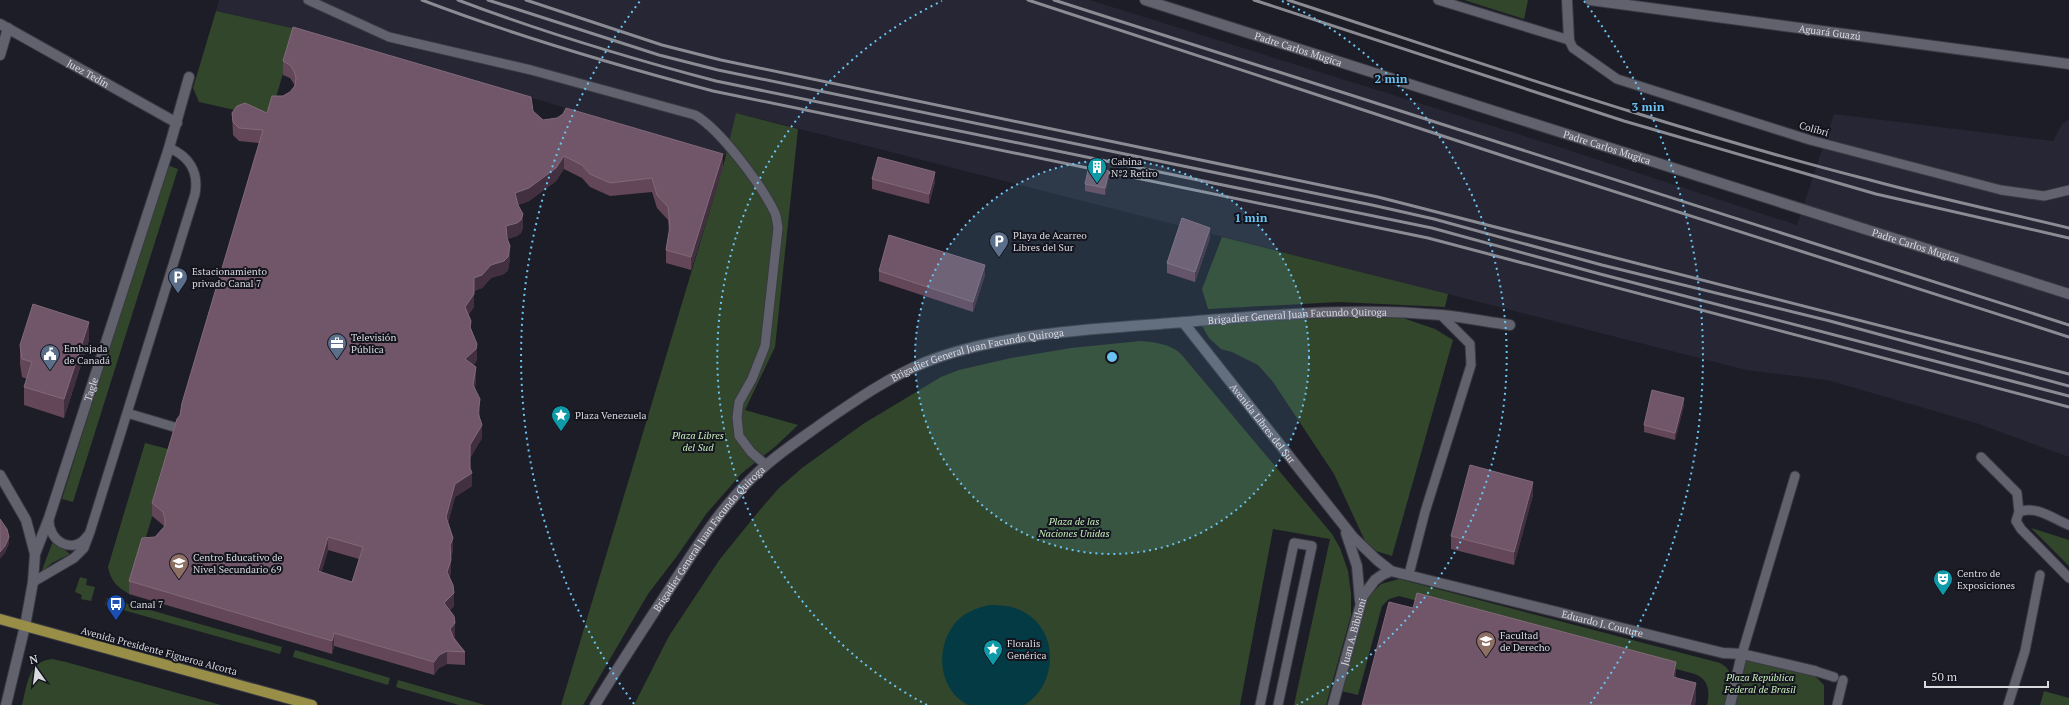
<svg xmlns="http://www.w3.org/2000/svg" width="2069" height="705" viewBox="0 0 2069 705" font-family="'PT Serif',serif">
<rect width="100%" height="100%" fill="#1d1d27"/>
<path fill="#262634" d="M 219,0 L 1090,0 L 1556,146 L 1797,225 L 1834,114 L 2053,141 L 2062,124 L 2069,119 L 2069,457 L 1976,423 L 1827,380 L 1746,370 L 737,113 L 726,155 L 296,29 L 216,11 Z"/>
<path fill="#32462b" d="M 1464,0 L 1528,0 L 1524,19 Z
M 216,11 L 296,29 L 270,118 L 199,102 L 193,88 Z
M 736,113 L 798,129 L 775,347 L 745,410 L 798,425 L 776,446 L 742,473 L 707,513 L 677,556 L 648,594 L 583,705 L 561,705 L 723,167 Z
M 167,165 L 178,169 L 73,502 L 62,499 Z
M 1222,237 L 1448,294 L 1445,307 L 1339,302 L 1208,309 L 1202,289 Z
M 1345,317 L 1400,317 L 1435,329 L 1453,340 L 1392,556 L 1376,551 L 1365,541 L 1334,474 L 1273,382 L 1258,365 L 1232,352 L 1221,349 L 1209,338 L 1201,324 Z
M 1141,341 C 1154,342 1171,344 1181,354 L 1332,534 L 1340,548 L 1348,571 L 1351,594 L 1351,615 L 1326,705 L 1294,705 L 1330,539 L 1273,529 L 1240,705 L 634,705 L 669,636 L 720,559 L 759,511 L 779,488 L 802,468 L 863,424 L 941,377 L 959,370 L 1011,358 L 1071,348 Z
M 145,443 L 172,450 L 129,594 C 116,586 111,581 108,567 Z
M 2031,528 L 2069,540 L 2069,566 Z
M 53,541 L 70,554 L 52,563 L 43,571 L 42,570 Z
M 80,577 L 87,579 L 86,585 L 95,587 L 91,601 L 81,599 L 82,595 L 75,592 Z
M 1399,579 L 1720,663 C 1738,672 1729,690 1725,705 L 1707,705 C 1710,691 1709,680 1695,674 L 1399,596 L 1389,599 L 1382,606 L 1358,695 L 1341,691 L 1368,597 L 1381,584 Z
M 107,598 L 282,647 L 280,654 L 105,605 Z
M 295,650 L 390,678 L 388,685 L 293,657 Z
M 1747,657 L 1815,676 L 1824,685 L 1824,705 L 1730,705 Z
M 52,659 L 66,662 L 221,705 L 22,705 C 27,686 28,661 52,659 Z
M 398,680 L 485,705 L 459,705 L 396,687 Z
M 2044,691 L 2069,698 L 2069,705 L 2040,705 Z"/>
<path fill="#043a44" d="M 989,605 C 1001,605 1012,606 1022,611 C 1060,630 1058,685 1024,705 L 968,705 C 937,689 935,646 956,622 C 965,612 977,608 989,605 Z"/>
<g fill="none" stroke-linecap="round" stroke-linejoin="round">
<g stroke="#393942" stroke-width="11">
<path id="service" d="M 308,0 L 389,37 L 531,70 L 695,115 C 721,130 762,186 775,213 C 777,218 777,223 778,228 L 765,346 L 752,379 L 739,402 L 737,417 L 739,436 L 751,452 L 766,465
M 1438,0 L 1569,40 L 1573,48 L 1617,79 L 1810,140 L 2001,190 L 2044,196 L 2069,190
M 127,413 L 174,427
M 1981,457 L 2017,493 L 2019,512 L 2016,521 L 2021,529 L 2069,578
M 2019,512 C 2037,505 2053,519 2069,525
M 49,519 C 48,542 74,556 88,535
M 1409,574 L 1425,512 L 1471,365 L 1470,344 L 1441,315
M 33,582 L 74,558 L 84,548 L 90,532 L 195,194 C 199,172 189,156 169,148
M 1742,654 L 1795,476
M 1815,671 L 1834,677
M 1260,705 L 1294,543 L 1312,546 L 1278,705
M 1837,705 L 1843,680
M 2008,705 L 2025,651 L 2040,575"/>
</g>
<g stroke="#393942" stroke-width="12">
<g id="minor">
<path d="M 1567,0 L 1569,40"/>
<path id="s1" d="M 1590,0 L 2069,64"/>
<path id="s2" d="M 0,24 L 177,123"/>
<path d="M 0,55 L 8,28"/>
<path id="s3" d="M 1183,322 L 1353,537 L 1377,560 L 1391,571 L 1723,653 L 1742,654 L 1815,671"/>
<path d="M 0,475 L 26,520 L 35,554"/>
<path d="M 1346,533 L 1357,566 L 1360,601"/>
<path id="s4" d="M 6,705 L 25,626 L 33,582 L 35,554 L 49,518 L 169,148 L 189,77"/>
<path id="s5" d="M 595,705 C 620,664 647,623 674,582 C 697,546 720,509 751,479 C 773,457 799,440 824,422 C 856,400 889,377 926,362 C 994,335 1087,329 1160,324 C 1253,317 1347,306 1441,315 C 1464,317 1487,322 1510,325"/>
<path id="s6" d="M 1333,705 L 1363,596 L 1375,580 L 1382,575 L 1391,571"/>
<path d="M 1730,705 L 1742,654"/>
</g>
</g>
<g stroke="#393942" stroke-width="12">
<g id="tertiary">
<path id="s7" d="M 1145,0 L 2069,294"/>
</g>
</g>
<g stroke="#393942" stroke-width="12">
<path id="primary" d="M 0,619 L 312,705"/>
</g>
<use href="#service" stroke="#62626f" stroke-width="9"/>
<use href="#minor" stroke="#62626f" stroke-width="10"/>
<use href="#tertiary" stroke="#62626f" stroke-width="10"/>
<use href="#primary" stroke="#988e48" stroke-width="10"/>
<path stroke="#8b8b93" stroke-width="3" d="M 422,0 C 516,36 615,65 713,91 L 1428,238 L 2069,407
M 458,0 C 542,32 629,58 716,81 L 1432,228 L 1600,274 L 2069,396
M 488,0 L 659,55 L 718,70 L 1372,205 L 1434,219 L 1602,265 L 1830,321 L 2069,386
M 526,0 L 662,45 L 721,60 L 1378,197 L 2069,374
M 1028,0 L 1516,160 L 2069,337
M 1054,0 L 2069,325
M 1254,0 L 1624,121 L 1876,194 L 2069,238
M 1288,0 C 1481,63 1674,130 1870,180 C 1936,198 2003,212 2069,228"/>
</g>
<path fill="#644659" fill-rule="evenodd" d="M 283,61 L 533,111 L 543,120 L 723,167 L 691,270 L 666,263 L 666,250 L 669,232 L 668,220 L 657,208 L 652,192 L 610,196 L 590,187 L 582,178 L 564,169 L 556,181 L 529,201 L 518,205 L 523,227 L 521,233 L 517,236 L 507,239 L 510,259 L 508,270 L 504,274 L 491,278 L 482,288 L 474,291 L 474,307 L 468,315 L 477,357 L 476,362 L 473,365 L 476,380 L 475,388 L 480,413 L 479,417 L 482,438 L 470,458 L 470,469 L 472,486 L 455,497 L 448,523 L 453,551 L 451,556 L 451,573 L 449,578 L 454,606 L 450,610 L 455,636 L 454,637 L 465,652 L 465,665 L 447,664 L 439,668 L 434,675 L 334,646 L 332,654 L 129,594 L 129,581 L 155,537 L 164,527 L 163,525 L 152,516 L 152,503 L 180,415 L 259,143 L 239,141 L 233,135 L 232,113 L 267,113 L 283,96 L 290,92 L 294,86 L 294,84 L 290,78 L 283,75 ZM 328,550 L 359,559 L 352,582 L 321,573 Z
M 1109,177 L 1105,195 L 1085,191 L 1085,184 Z
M 872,179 L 935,182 L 929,204 L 872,189 Z
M 1210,238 L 1195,282 L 1167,273 L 1167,263 Z
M 879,271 L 985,275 L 973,312 L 879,281 Z
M 89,340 L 64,418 L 24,405 L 24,387 L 27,379 L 22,377 L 20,364 L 20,345 Z
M 1684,405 L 1675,440 L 1644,432 L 1644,425 Z
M 1533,495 L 1514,565 L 1451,549 L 1451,536 Z"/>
<path fill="#422f3f" d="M 723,154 L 723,167 L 691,270 L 691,257 Z
M 564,156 L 564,169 L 556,181 L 529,201 L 515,206 L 515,193 Z
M 1109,171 L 1109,177 L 1105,195 L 1105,188 Z
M 935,172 L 935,182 L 929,204 L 929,194 Z
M 523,214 L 523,227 L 521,233 L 517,236 L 506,239 L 506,226 Z
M 1210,228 L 1210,238 L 1195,282 L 1195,272 Z
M 510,246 L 510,259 L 508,270 L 504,274 L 491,278 L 482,288 L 474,291 L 474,307 L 465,320 L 465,307 L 474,278 Z
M 985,265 L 985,275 L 973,312 L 973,302 Z
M 89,322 L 89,340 L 64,418 L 64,399 Z
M 477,344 L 477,357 L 476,362 L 465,372 L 465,359 Z
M 476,367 L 476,380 L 473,398 L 473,385 Z
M 1684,398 L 1684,405 L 1675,440 L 1675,433 Z
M 480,399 L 480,413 L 478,426 L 478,413 Z
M 482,425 L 482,438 L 470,458 L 470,474 L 472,473 L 472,486 L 455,497 L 446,530 L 446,517 L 455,484 L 470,445 Z
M 1533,482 L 1533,495 L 1514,565 L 1514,552 Z
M 9,537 L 9,544 L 5,553 L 0,559 L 0,552 Z
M 328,537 L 328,550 L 318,585 L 318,571 Z
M 453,538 L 453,551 L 450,558 L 450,545 Z
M 451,560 L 451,573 L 447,585 L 447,572 Z
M 454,593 L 454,606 L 444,617 L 444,603 Z
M 455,623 L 455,636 L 450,642 L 450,629 Z
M 334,633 L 334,646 L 332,654 L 332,641 Z
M 447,651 L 447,664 L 439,668 L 434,675 L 434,662 L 439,655 Z
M 1676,662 L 1676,681 L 1673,677 Z
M 1696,683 L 1696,701 L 1695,705 L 1690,705 Z"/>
<path fill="#705668" stroke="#816a7a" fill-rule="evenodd" d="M 293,27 L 531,97 L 533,111 L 543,120 L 557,118 L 563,114 L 566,108 L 723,154 L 691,257 L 666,250 L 670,226 L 668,207 L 657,195 L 652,178 L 610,183 L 590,174 L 582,165 L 564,156 L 556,168 L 529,188 L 515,193 L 518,205 L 523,214 L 521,220 L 517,223 L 506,226 L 507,238 L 510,246 L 508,257 L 504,261 L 491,265 L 482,275 L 474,278 L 474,294 L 465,307 L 471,321 L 470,327 L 477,344 L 476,349 L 465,359 L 476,367 L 473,385 L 480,399 L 478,413 L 482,425 L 470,445 L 470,468 L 472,473 L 455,484 L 446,517 L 453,538 L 450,545 L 451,560 L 447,572 L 453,585 L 454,593 L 444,603 L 454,616 L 455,623 L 450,629 L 454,639 L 465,652 L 447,651 L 439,655 L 434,662 L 334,633 L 332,641 L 129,581 L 142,538 L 155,537 L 165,526 L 165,519 L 163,512 L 152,503 L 177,419 L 180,415 L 182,403 L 263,130 L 239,128 L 233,122 L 232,113 L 237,106 L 245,103 L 267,113 L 272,96 L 283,96 L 290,92 L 295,86 L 296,78 L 294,71 L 290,65 L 283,61 ZM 328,537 L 363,547 L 352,582 L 318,571 Z
M 878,157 L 935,172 L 929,194 L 872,179 Z
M 1089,166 L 1109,171 L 1105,188 L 1085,184 Z
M 1182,218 L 1210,228 L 1195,272 L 1167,263 Z
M 889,235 L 985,265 L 973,302 L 879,271 Z
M 33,304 L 89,322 L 64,399 L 24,387 L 32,362 L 22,359 L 20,345 Z
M 1652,390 L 1684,398 L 1675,433 L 1644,425 Z
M 1470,465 L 1533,482 L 1514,552 L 1451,536 Z
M 0,519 L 7,529 L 9,537 L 5,546 L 0,552 Z
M 1417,593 L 1676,662 L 1673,677 L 1696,683 L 1690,705 L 1362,705 L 1389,602 L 1413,608 Z"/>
<circle cx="1112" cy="357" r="197" fill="#6bc3f2" fill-opacity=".12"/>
<g fill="none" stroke="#6bc3f2" stroke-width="2" stroke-dasharray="2 4">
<circle cx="1112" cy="357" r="197"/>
<path d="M927 705A394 394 0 0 1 942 1M1282 1A394 394 0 0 1 1297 705"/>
<path d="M634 704A591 591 0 0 1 640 1M1584 1A591 591 0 0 1 1590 704"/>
</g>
<defs>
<g id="building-pin" transform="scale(1)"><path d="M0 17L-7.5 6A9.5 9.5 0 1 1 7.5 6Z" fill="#0f9aa8" stroke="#14141e"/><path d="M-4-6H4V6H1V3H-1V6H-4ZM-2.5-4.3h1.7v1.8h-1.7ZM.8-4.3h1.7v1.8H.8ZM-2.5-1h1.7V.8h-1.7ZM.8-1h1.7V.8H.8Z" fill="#fff"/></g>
<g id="parking-pin" transform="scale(1)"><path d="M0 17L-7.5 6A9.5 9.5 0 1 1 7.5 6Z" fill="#5c6f8a" stroke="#14141e"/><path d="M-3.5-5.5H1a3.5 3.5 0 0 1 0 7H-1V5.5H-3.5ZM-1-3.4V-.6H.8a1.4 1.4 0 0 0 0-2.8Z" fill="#fff"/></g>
<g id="office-pin" transform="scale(1)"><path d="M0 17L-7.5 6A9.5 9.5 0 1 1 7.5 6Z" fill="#5c6f8a" stroke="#14141e"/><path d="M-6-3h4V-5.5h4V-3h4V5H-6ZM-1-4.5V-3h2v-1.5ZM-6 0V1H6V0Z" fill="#fff"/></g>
<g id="civic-pin" transform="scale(1)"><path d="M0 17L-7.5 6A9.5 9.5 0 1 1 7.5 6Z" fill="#5c6f8a" stroke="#14141e"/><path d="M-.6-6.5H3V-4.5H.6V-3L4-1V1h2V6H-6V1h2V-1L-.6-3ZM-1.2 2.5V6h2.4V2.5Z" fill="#fff"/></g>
<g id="sight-pin" transform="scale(1)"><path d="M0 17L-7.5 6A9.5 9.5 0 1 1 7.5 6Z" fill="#0f9aa8" stroke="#14141e"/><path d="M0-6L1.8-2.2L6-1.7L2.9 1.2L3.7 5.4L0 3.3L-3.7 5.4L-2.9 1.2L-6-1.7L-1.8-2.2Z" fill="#fff"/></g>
<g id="school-pin" transform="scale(1)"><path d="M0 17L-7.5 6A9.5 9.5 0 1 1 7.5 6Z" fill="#8d6e63" stroke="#14141e"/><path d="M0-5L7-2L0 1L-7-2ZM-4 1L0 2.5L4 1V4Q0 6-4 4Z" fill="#fff"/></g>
<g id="theatre-pin" transform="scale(1)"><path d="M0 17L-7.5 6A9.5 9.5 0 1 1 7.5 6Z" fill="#0f9aa8" stroke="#14141e"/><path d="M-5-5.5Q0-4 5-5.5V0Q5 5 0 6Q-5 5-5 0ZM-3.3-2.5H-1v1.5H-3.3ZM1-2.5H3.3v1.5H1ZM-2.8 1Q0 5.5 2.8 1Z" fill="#fff"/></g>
<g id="bus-pin" transform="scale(1)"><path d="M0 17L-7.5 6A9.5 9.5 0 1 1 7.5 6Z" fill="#1a4fb4" stroke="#14141e"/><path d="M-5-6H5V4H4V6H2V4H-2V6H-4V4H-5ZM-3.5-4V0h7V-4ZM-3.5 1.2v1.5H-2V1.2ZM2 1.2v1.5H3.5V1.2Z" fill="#fff"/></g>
<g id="university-pin" transform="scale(1)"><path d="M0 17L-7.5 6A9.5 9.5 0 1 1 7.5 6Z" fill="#8d6e63" stroke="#14141e"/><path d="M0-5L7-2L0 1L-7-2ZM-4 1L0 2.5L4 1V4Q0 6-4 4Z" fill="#fff"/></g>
</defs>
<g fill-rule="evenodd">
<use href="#building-pin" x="1097" y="167"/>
<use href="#parking-pin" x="999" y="241"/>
<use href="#parking-pin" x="178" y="277"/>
<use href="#office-pin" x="337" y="343"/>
<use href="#civic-pin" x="50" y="354"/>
<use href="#sight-pin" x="561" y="415"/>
<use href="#school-pin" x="179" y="563"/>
<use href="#theatre-pin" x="1943" y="579"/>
<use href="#bus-pin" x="116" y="604"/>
<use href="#university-pin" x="1486" y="641"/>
<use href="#sight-pin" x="993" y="649"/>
</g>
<g text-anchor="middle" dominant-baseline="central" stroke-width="4" stroke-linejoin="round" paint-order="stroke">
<g font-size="10" fill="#d9d9e0" stroke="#14141e">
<text stroke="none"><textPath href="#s1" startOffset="242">Aguará Guazú</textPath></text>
<text stroke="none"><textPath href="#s7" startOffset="161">Padre Carlos Mugica</textPath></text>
<text stroke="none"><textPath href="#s2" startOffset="101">Juez Tedín</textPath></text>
<text transform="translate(1814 129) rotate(16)">Colibrí</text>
<text stroke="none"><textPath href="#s7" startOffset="485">Padre Carlos Mugica</textPath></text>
<text stroke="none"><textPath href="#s7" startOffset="809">Padre Carlos Mugica</textPath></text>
<text stroke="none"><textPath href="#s5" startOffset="862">Brigadier General Juan Facundo Quiroga</textPath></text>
<text stroke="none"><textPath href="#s5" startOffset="538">Brigadier General Juan Facundo Quiroga</textPath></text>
<text stroke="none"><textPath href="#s4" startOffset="328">Tagle</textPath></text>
<text stroke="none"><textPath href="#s3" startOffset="129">Avenida Libres del Sur</textPath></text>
<text stroke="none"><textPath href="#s5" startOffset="202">Brigadier General Juan Facundo Quiroga</textPath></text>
<text stroke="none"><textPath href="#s3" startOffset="543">Eduardo J. Couture</textPath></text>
<text stroke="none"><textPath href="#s6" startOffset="76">Juan A. Bibiloni</textPath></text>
<text transform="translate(159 651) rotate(15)">Avenida Presidente Figueroa Alcorta</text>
</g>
<g font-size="10" fill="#d9d9e0" stroke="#14141e" text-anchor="start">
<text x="1111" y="161">Cabina<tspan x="1111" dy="12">N°2 Retiro</tspan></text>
<text x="1013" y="235">Playa de Acarreo<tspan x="1013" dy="12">Libres del Sur</tspan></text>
<text x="192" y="271">Estacionamiento<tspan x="192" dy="12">privado Canal 7</tspan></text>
<text x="351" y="337">Televisión<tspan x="351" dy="12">Pública</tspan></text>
<text x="64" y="348">Embajada<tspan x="64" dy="12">de Canadá</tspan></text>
<text x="575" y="415">Plaza Venezuela</text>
<text x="193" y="557">Centro Educativo de<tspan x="193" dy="12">Nivel Secundario 69</tspan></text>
<text x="1957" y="573">Centro de<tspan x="1957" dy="12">Exposiciones</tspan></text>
<text x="130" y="604">Canal 7</text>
<text x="1500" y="635">Facultad<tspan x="1500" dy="12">de Derecho</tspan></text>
<text x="1007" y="643">Floralis<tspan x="1007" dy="12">Genérica</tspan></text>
</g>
<g font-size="10" font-style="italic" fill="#c6eeb8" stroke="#14141e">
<text x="698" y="435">Plaza Libres<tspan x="698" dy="12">del Sud</tspan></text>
<text x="1074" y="521">Plaza de las<tspan x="1074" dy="12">Naciones Unidas</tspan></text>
<text x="1760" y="677">Plaza República<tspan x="1760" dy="12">Federal de Brasil</tspan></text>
</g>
</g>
<circle cx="1112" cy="357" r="6" fill="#6bc3f2" stroke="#14141e" stroke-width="2"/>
<g font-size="12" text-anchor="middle" font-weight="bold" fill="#6bc3f2" stroke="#14141e" stroke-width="4" stroke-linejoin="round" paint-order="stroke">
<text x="1391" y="83">2 min</text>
<text x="1648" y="111">3 min</text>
<text x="1251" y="222">1 min</text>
</g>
<g transform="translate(36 669) rotate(346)" stroke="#14141e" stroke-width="3" paint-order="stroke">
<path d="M0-3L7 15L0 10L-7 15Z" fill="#d9d9e0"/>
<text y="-6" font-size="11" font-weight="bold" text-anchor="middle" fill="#d9d9e0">N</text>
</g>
<path d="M1925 681v6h123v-6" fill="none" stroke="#d9d9e0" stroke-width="2"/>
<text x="1931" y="681" font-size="12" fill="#d9d9e0" stroke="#14141e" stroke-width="3" paint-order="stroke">50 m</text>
</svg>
